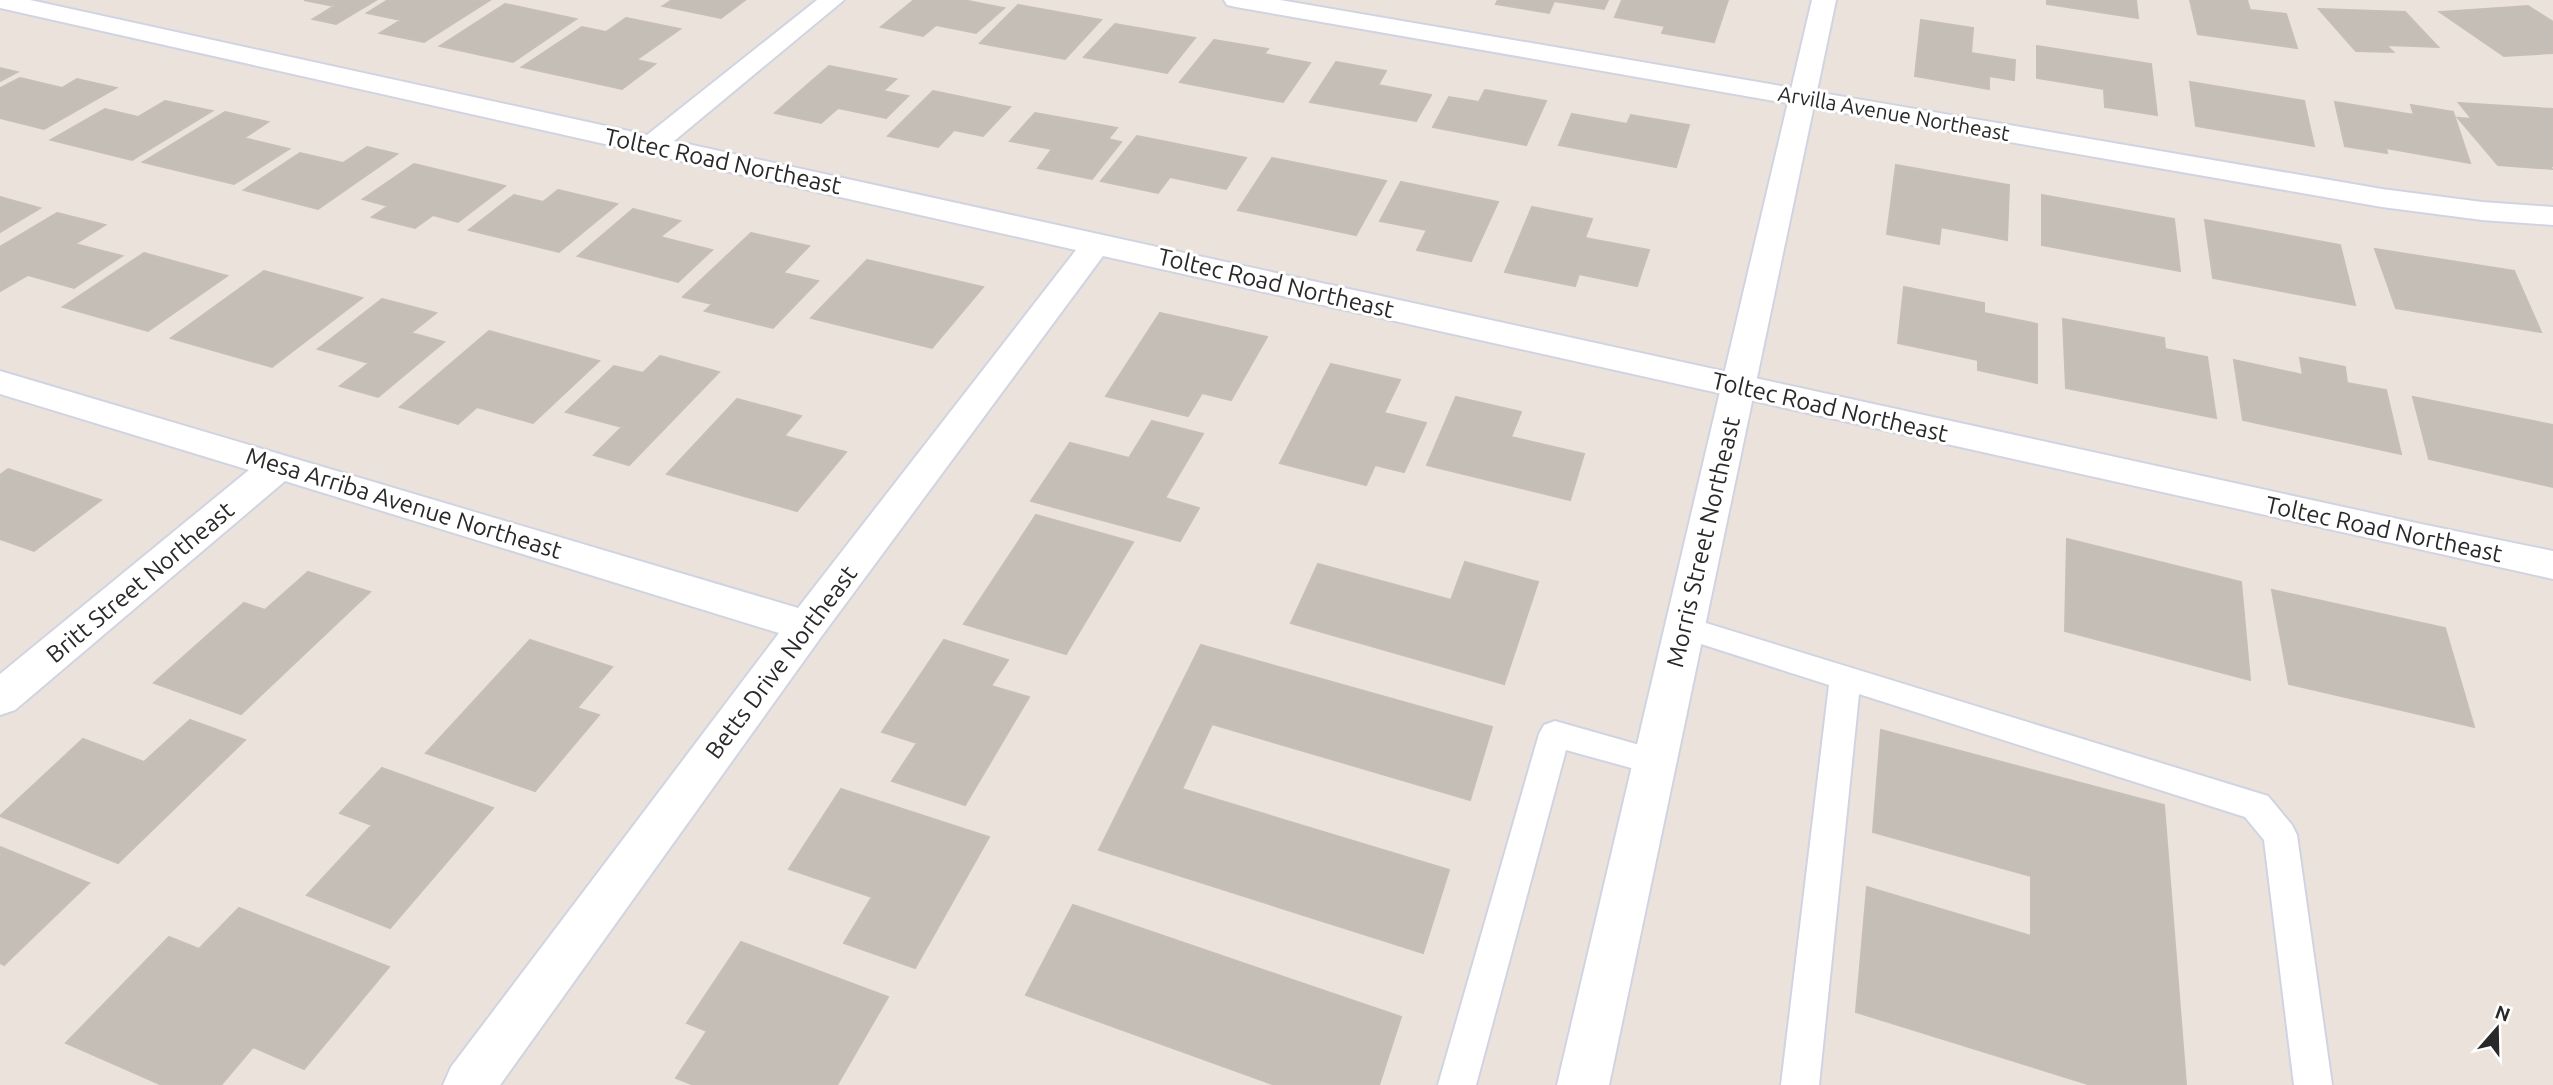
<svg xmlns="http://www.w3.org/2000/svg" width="2553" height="1085" viewBox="0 0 2553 1085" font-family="Ubuntu,sans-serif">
<rect width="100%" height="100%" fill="#ebe3db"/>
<path fill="#c4beb6" stroke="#c7bfb5" stroke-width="2" d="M 304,0 L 376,0 L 336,24 L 313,19 L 334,6 Z
M 388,0 L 490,0 L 424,42 L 380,33 L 401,20 L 367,13 Z
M 672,0 L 745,0 L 721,18 L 663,6 Z
M 914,0 L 963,0 L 1004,8 L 976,33 L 936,25 L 923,36 L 881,27 Z
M 1498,0 L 1608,0 L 1604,9 L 1554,1 L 1549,13 L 1496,4 Z
M 1622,0 L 1728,0 L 1714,42 L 1662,33 L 1665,26 L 1615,17 Z
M 2047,0 L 2136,0 L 2138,18 L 2047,4 Z
M 2190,0 L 2247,0 L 2250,10 L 2286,14 L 2297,48 L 2198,34 Z
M 505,4 L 576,19 L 513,62 L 440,46 Z
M 1018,5 L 1101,20 L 1065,59 L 980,43 Z
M 2528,6 L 2553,22 L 2553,53 L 2504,56 L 2440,12 Z
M 2319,9 L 2405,12 L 2438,47 L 2386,45 L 2393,52 L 2356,51 Z
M 626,18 L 680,29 L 636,60 L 655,64 L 622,89 L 522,67 L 582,27 L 606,32 Z
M 1921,20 L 1973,28 L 1971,53 L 2015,60 L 2014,80 L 1989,76 L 1989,89 L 1915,76 Z
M 1115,24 L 1195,38 L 1167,73 L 1084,57 Z
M 1214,40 L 1268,49 L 1264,54 L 1310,63 L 1283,102 L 1180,82 Z
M 2037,46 L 2151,64 L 2157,115 L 2105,107 L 2104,89 L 2037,78 Z
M 1336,62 L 1386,71 L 1378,85 L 1431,95 L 1416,121 L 1310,102 Z
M 829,66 L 896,79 L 883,91 L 908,96 L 886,118 L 838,108 L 821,123 L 775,113 Z
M 0,68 L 17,72 L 0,81 Z
M 20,78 L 62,88 L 77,79 L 116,88 L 44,129 L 0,118 L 0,88 Z
M 2190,82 L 2304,101 L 2314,146 L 2196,126 Z
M 1485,90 L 1546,101 L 1526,145 L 1433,127 L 1449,97 L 1479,102 Z
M 933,91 L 1010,107 L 983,136 L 954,130 L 938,147 L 888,136 Z
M 165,101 L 212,111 L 132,160 L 51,140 L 105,109 L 138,117 Z
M 2335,102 L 2414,115 L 2411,105 L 2453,112 L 2470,163 L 2386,148 L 2387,153 L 2345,146 Z
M 2459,103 L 2553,109 L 2553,166 L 2550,166 L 2552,169 L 2498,165 L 2458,118 L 2472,119 Z
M 225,112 L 268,122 L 244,138 L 289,149 L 234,184 L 143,162 Z
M 1035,113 L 1117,128 L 1108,139 L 1121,142 L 1092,179 L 1038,168 L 1052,149 L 1010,141 Z
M 1572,114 L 1627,124 L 1631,115 L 1689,125 L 1676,167 L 1559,145 Z
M 1137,136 L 1246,158 L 1226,189 L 1170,177 L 1158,193 L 1101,181 Z
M 367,147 L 397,154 L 318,209 L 244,190 L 300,153 L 343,163 Z
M 1272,158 L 1386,181 L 1356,235 L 1238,210 Z
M 414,164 L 505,186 L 458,222 L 433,215 L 415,228 L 372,217 L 388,206 L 363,199 Z
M 1896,165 L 2009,185 L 2007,240 L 1941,227 L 1939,244 L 1887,234 Z
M 1401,182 L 1498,202 L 1471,261 L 1417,250 L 1427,230 L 1380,221 Z
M 558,190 L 617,204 L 559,252 L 469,230 L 514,195 L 543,202 Z
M 2042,195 L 2174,219 L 2180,271 L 2042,245 Z
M 0,197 L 40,208 L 0,232 Z
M 1532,207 L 1592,219 L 1585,238 L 1649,250 L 1637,286 L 1579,274 L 1575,286 L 1505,272 Z
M 633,209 L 680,221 L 660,237 L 712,250 L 678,282 L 578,256 Z
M 57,213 L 105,225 L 75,244 L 122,256 L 74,288 L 28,275 L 0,291 L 0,247 Z
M 2205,220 L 2340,245 L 2355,305 L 2213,278 Z
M 751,233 L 809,246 L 783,273 L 818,281 L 773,328 L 705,311 L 712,304 L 683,297 Z
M 2375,249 L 2514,271 L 2541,332 L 2396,308 Z
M 144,253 L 227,276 L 148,331 L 63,307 Z
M 867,260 L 983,287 L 932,348 L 811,318 Z
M 264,271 L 362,298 L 272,367 L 171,338 Z
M 1904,287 L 1984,303 L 1984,313 L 2037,324 L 2037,383 L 1978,370 L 1978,360 L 1898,343 Z
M 382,299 L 436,313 L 411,333 L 444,342 L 378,397 L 340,386 L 369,363 L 318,349 Z
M 1160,313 L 1267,337 L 1231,400 L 1202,393 L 1188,416 L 1106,396 Z
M 2063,319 L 2164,338 L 2165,349 L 2207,357 L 2216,418 L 2066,388 Z
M 489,331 L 599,361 L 533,423 L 477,407 L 458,424 L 400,407 Z
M 660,356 L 719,372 L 629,465 L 594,455 L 622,427 L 566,412 L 614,366 L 643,373 Z
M 2300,358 L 2345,367 L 2347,383 L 2386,390 L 2401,454 L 2243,420 L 2234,360 L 2303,375 Z
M 1331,364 L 1400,380 L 1384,413 L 1426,423 L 1404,472 L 1375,465 L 1366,485 L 1280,463 Z
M 1456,397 L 1521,412 L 1511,437 L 1584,454 L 1570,500 L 1427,465 Z
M 2413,397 L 2553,425 L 2553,487 L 2429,459 Z
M 737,399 L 801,416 L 784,436 L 846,452 L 797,511 L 667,474 Z
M 1152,421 L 1203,434 L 1165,498 L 1199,508 L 1180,541 L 1031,501 L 1070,443 L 1129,458 Z
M 8,469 L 101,500 L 34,551 L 0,539 L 0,475 Z
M 1036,515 L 1133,542 L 1066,654 L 964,624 Z
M 2067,539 L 2241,582 L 2250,680 L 2065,631 Z
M 1465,562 L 1538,582 L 1504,684 L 1291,623 L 1318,564 L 1451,600 Z
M 308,572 L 370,592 L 241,714 L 154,683 L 244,603 L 265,610 Z
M 2272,590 L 2445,628 L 2474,727 L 2289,684 Z
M 530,640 L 612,667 L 577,708 L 599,715 L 535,791 L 426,753 Z
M 944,640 L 1008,660 L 991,686 L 1029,697 L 965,805 L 892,781 L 917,743 L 882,732 Z
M 1201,645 L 1492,727 L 1470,800 L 1212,724 L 1182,789 L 1449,870 L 1423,953 L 1099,850 Z
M 190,720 L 245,740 L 118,863 L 0,816 L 83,739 L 144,762 Z
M 1881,730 L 2164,805 L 2186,1085 L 2091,1085 L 1856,1012 L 1867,887 L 2031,936 L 2031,876 L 1873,832 Z
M 382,768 L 493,808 L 390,928 L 307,895 L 372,825 L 340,813 Z
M 841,789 L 989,837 L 915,968 L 844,943 L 872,897 L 789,869 Z
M 0,847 L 89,883 L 4,965 L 0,963 Z
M 1073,905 L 1401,1017 L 1379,1085 L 1275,1085 L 1026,995 Z
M 239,908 L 389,967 L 304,1069 L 253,1047 L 221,1085 L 162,1085 L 66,1043 L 169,937 L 199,949 Z
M 741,942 L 888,997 L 837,1085 L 694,1085 L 676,1078 L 707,1031 L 687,1023 Z"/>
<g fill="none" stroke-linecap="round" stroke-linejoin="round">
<g stroke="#d0d4e2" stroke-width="4">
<path id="lane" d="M 1683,616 L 2268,796 L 2292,825 L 2297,835 L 2332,1085 L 2294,1085 L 2264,840 L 2245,817 L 1859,694 L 1819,1085 L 1781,1085 L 1829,685 L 1673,635 L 1668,627 L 1673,619 Z
M 1555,721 L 1664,752 L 1669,761 L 1664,770 L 1653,774 L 1566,750 L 1476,1085 L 1438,1085 L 1539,734 L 1544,725 Z"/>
</g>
<g stroke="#d0d4e2" stroke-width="4">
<path id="street" d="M 0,0 L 30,0 L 647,135 L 817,0 L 844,0 L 674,141 L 2421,524 L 2553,551 L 2553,579 L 1103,256 L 821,637 L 500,1085 L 443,1085 L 451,1067 L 779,633 L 285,481 L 15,710 L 0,715 L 0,674 L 249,470 L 0,394 L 0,371 L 798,608 L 1076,250 L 0,8 Z
M 1224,0 L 1280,0 L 2382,189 L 2482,202 L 2553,207 L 2553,225 L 2482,220 L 2382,207 L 1236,7 L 1227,5 Z"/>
</g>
<g stroke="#d0d4e2" stroke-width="4">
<path id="secondary" d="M 1812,0 L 1836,0 L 1609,1085 L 1557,1085 Z"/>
</g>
<use href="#lane" fill="#fff" fill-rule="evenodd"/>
<use href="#street" fill="#fff" fill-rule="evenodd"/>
<use href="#secondary" fill="#fff" fill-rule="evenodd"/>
</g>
<g text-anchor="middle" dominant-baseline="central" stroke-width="6" stroke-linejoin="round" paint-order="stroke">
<g font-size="21" fill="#292929" stroke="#fff">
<text transform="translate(1894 113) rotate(10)">Arvilla Avenue Northeast</text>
</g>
<g font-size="24" fill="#292929" stroke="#fff">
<text transform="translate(723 161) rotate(12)">Toltec Road Northeast</text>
<text transform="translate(1276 283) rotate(13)">Toltec Road Northeast</text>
<text transform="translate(1830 407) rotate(13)">Toltec Road Northeast</text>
<text transform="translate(404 503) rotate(17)">Mesa Arriba Avenue Northeast</text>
<text transform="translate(2384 529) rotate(12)">Toltec Road Northeast</text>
<text transform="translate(1703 542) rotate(-77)">Morris Street Northeast</text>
<text transform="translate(140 582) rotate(-40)">Britt Street Northeast</text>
<text transform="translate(781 662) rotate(-53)">Betts Drive Northeast</text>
</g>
</g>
<g transform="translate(2497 1029) rotate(20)" stroke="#ffffff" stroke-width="5" paint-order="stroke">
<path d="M0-5L12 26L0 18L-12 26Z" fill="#292929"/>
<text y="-10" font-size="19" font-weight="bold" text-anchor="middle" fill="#292929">N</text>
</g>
</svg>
